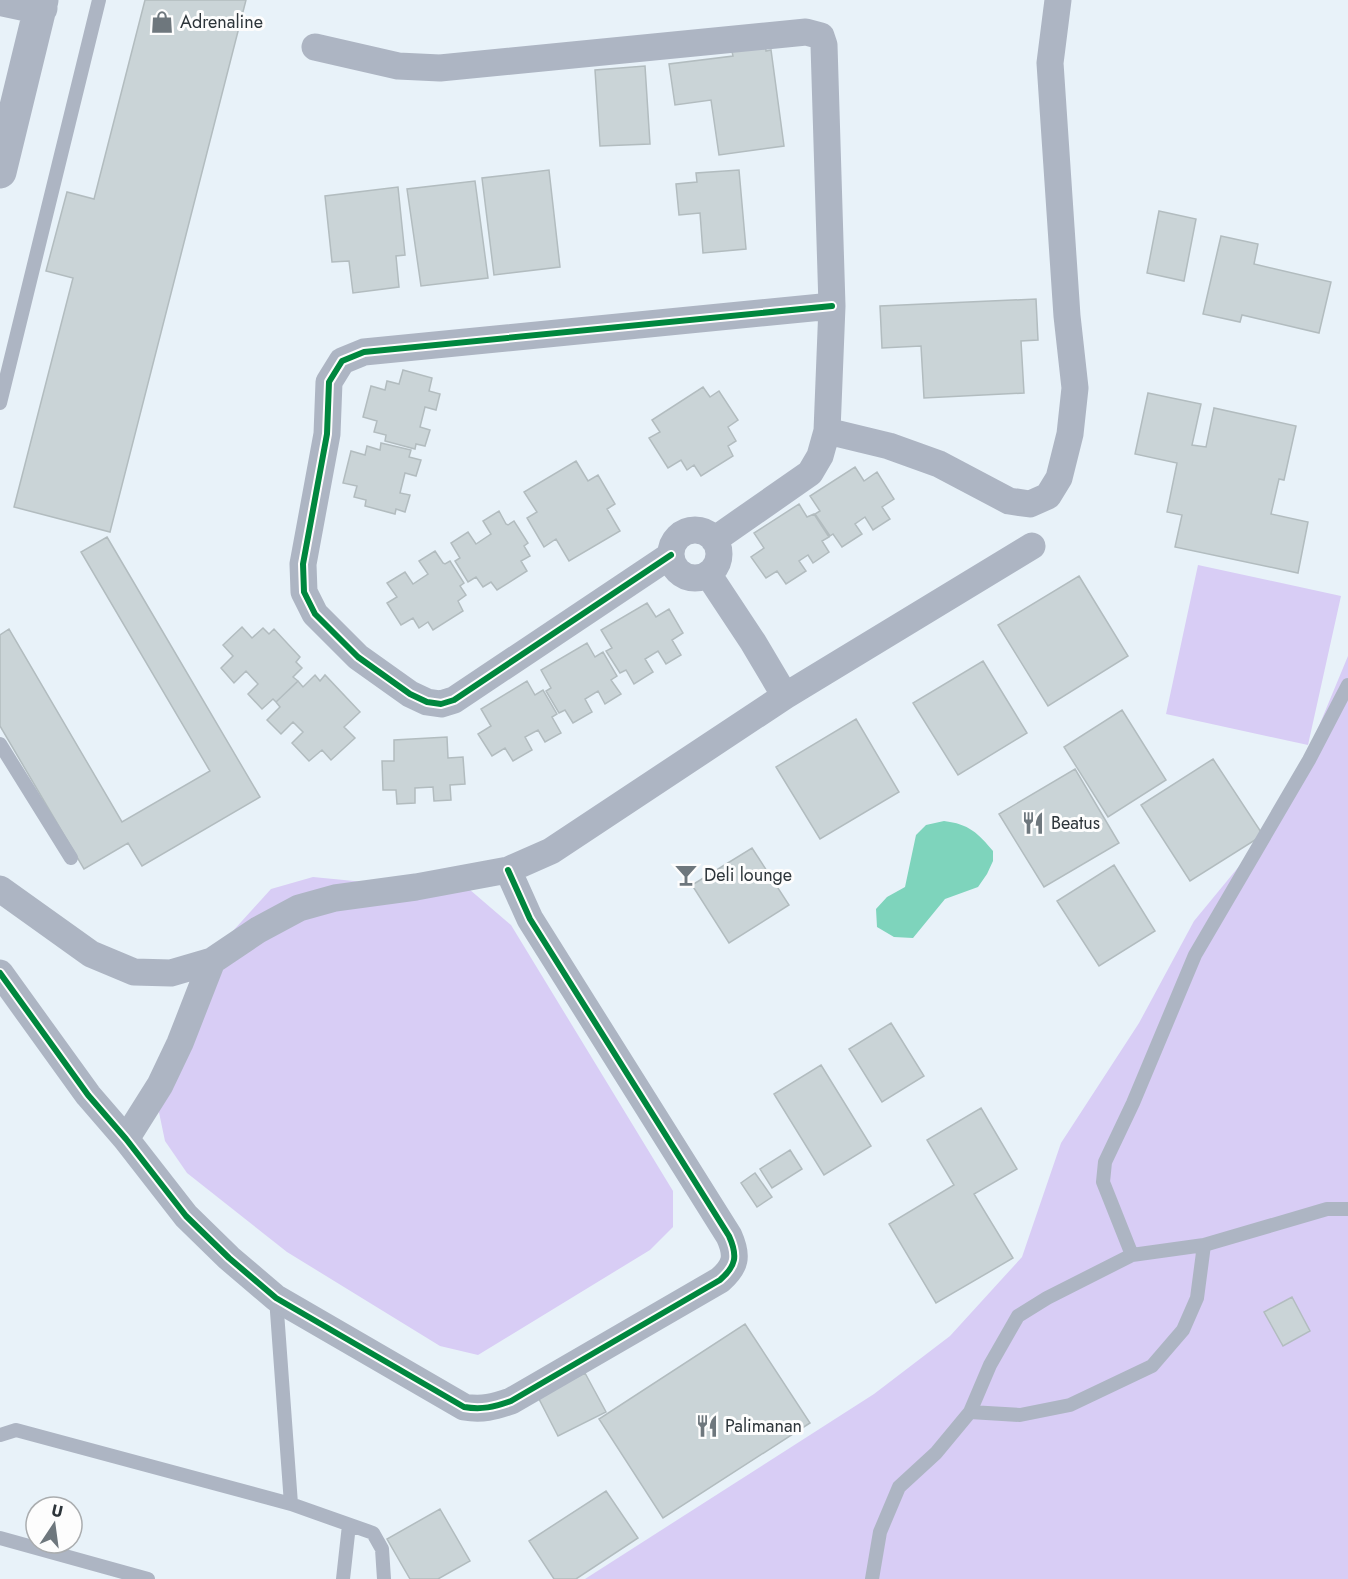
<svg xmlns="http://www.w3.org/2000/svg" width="1348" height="1579" viewBox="0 0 1348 1579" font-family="Jost,sans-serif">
<rect width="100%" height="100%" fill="#e8f2f9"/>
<path fill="#d8cdf5" d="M 1198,565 L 1341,596 L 1308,745 L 1166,714 Z
M 1348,656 L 1348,1579 L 585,1579 L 874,1394 L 950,1336 L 1022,1257 L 1061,1143 L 1139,1023 L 1194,921 L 1264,836 L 1309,750 Z
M 313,877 L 395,885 L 462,883 L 511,925 L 673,1191 L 673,1227 L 650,1250 L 478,1355 L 440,1346 L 287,1252 L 187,1173 L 165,1141 L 156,1098 L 213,953 L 271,889 Z"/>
<path fill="#7ed4bc" d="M 944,821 C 969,824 978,833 993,851 L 993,861 L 987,874 L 978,887 L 945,899 L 913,938 L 894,937 L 877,927 L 876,909 L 887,897 L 905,887 L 916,835 L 926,825 Z"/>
<path fill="#cad4d7" stroke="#b2bcbf" stroke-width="1.5" d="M 145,0 L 246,0 L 110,532 L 14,507 L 73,278 L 46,271 L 67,192 L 94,199 Z
M 765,43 L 766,51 L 771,50 L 784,146 L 719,155 L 711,100 L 675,105 L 669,64 L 733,56 L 731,47 Z
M 645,66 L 650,144 L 600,146 L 595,70 Z
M 549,170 L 560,267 L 494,275 L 482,178 Z
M 739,170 L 746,249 L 703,253 L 700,213 L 679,215 L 676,184 L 697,182 L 696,173 Z
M 475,181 L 488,278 L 421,286 L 407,189 Z
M 398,187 L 405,255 L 396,256 L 399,287 L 353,293 L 349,261 L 332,262 L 325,196 Z
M 1159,211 L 1196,219 L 1184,281 L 1147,273 Z
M 1221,236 L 1258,244 L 1254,264 L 1331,282 L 1319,333 L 1242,315 L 1240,322 L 1203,314 Z
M 1036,299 L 1038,340 L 1021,341 L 1024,393 L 924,398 L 921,346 L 882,348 L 880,306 Z
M 403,370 L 432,378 L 429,391 L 440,394 L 436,410 L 425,407 L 420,427 L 430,430 L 425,446 L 416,444 L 415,449 L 385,441 L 386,435 L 374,432 L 377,421 L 363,417 L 371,386 L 385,390 L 387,381 L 399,384 Z
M 703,387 L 710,397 L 719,391 L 738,420 L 728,427 L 736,441 L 728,446 L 733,456 L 701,476 L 694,465 L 687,470 L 681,460 L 668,468 L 649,438 L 660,432 L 652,420 Z
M 1148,393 L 1201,404 L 1192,445 L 1206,447 L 1214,408 L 1296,426 L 1284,480 L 1279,479 L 1271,514 L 1308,522 L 1298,573 L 1175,547 L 1182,515 L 1167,512 L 1177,463 L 1135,454 Z
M 381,443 L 411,450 L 409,457 L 421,460 L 416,476 L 405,473 L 400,493 L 410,495 L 405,512 L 396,509 L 395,514 L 365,506 L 366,500 L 354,497 L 357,486 L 343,483 L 351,451 L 365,455 L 367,446 L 380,450 Z
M 576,461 L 588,481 L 598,475 L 615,504 L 607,509 L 620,531 L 569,561 L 556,539 L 544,547 L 527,518 L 537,512 L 524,492 Z
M 855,467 L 864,481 L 877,472 L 894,499 L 882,507 L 890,519 L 873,530 L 865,517 L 855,524 L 862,534 L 842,547 L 833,534 L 830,536 L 815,514 L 820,511 L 810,496 Z
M 799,504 L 807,517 L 814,514 L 829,537 L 822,541 L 829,552 L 813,563 L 808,555 L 799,561 L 806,571 L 786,584 L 777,571 L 766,578 L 751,557 L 764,548 L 754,533 Z
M 499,511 L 506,524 L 508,525 L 514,521 L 528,543 L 524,546 L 530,556 L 521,561 L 527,571 L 497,590 L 491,582 L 483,587 L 476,577 L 468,582 L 455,561 L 460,558 L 451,543 L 468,532 L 476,544 L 491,534 L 483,521 Z
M 107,537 L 260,797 L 142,866 L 128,843 L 84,869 L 0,726 L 0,635 L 9,629 L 122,822 L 210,771 L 81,552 Z
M 435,551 L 443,563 L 445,564 L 450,561 L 464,583 L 460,586 L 466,595 L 458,601 L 463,611 L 433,630 L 428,622 L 419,628 L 413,618 L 401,625 L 387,603 L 397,597 L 387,583 L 405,572 L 413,584 L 428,574 L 419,561 Z
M 1079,576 L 1128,656 L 1048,706 L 998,625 Z
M 647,603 L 656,617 L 669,609 L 683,633 L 672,640 L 681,655 L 666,664 L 658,651 L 645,659 L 653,672 L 634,684 L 626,670 L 620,673 L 606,651 L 612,648 L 601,630 Z
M 242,627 L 252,638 L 263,628 L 269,634 L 274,629 L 300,657 L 296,662 L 302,668 L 293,677 L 298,681 L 276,702 L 273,699 L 262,709 L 248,694 L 258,684 L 246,671 L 234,683 L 221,668 L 233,656 L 223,645 Z
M 587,643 L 595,657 L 603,652 L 617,676 L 611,680 L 621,694 L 605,704 L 598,691 L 585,699 L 592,712 L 573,723 L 565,710 L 559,713 L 546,691 L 551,688 L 541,670 Z
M 983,661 L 1027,733 L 958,775 L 913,703 Z
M 315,675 L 320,681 L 325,675 L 360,712 L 344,727 L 355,738 L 331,760 L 322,750 L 309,761 L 292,743 L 303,732 L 293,722 L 281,734 L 267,720 L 280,707 L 276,702 L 298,681 L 303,687 Z
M 527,681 L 535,695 L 543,690 L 557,714 L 552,717 L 561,733 L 545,742 L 538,730 L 525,737 L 532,750 L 513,761 L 505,748 L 492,756 L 478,734 L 491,726 L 481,709 Z
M 1122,710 L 1166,780 L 1108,817 L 1064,747 Z
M 856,719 L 899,792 L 820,839 L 776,767 Z
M 447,737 L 448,758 L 463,757 L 465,784 L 450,785 L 451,800 L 434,801 L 433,787 L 415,788 L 415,803 L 397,804 L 396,790 L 383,790 L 382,761 L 394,761 L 394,740 Z
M 1213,759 L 1263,835 L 1190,881 L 1141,805 Z
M 1075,769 L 1119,843 L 1044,887 L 999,814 Z
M 752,848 L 789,905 L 729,943 L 692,885 Z
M 1114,865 L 1155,931 L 1099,966 L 1057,901 Z
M 891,1023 L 924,1076 L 882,1102 L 849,1049 Z
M 821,1065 L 871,1146 L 824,1175 L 774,1094 Z
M 981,1108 L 1017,1169 L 974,1194 L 1013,1258 L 936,1303 L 889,1224 L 954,1185 L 927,1140 Z
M 790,1150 L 802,1169 L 772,1188 L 760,1169 Z
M 755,1173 L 772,1197 L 757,1207 L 741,1183 Z
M 1292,1297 L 1310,1331 L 1283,1346 L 1264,1312 Z
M 745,1324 L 810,1423 L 663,1518 L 599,1419 Z
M 585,1373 L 606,1412 L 558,1436 L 538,1397 Z
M 606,1491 L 638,1538 L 576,1579 L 554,1579 L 529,1541 Z
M 440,1509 L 470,1561 L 438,1579 L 410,1579 L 387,1539 Z"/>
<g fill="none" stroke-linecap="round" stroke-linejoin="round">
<path stroke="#adb5c3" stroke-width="14" d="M 0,403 L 99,0
M 0,744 L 71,858
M 1132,1255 L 1103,1182 L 1105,1162 L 1133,1103 L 1195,955 L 1309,760 L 1348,685
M 970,1412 L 1020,1415 L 1070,1405 L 1152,1366 L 1183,1330 L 1197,1298 L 1204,1245
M 0,1435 L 16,1430 L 291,1504 L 276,1298
M 291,1504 L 373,1533 L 382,1549 L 384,1579
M 0,1538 L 148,1579
M 343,1579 L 349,1525
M 872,1579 L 880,1532 L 899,1487 L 936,1453 L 970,1412 L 990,1365 L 1018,1316 L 1047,1298 L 1132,1255 L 1204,1245 L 1327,1209 L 1348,1209"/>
<path stroke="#adb5c3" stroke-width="27" d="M 315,47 L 398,66 L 440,68 L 806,32 L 821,36 L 824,45 L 832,306 L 827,431 L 820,456 L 810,473 L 714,540
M 827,431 L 889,446 L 939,464 L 1009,501 L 1030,504 L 1048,496 L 1059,478 L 1070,434 L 1075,388 L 1067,316 L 1050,63 L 1058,0
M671 554a24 24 0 1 1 48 0a24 24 0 1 1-48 0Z
M 671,555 L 454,700 L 441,704 L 427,702 L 410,694 L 358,657 L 315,614 L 304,592 L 303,564 L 327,434 L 329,382 L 342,361 L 364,352 L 832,306
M 708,574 L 753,642 L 785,696
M 0,889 L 91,954 L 134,972 L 171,973 L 212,961 L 258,930 L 299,908 L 335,898 L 416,887 L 508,870 L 551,851 L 785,696 L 1032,546
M 0,973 L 88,1095 L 126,1139 L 186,1216 L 229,1258 L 276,1298 L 464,1407 C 482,1410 494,1407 511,1401 L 720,1280 C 736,1266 738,1256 729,1236 L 530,919 L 508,870
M 126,1139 L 160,1085 L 180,1043 L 212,961"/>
<path stroke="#adb5c3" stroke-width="33" d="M 3,0 L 41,8
M 0,172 L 42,0"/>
<g stroke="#fdfdfd" stroke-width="10">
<path id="cycleway" d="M 671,555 L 454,700 L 441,704 L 427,702 L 410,694 L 358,657 L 315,614 L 304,592 L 303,564 L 327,434 L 329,382 L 342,361 L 364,352 L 832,306
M 0,973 L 88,1095 L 126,1139 L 186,1216 L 229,1258 L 276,1298 L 464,1407 C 482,1410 494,1407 511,1401 L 720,1280 C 736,1266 738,1256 729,1236 L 530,919 L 508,870"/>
</g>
<use href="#cycleway" stroke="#00873e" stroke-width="6"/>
</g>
<defs>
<g id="shop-bare" transform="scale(1.8)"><path d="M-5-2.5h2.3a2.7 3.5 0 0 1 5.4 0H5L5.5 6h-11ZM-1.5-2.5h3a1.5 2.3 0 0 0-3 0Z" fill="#6e777d" stroke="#fdfdfd" stroke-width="2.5" paint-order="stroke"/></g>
<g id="restaurant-bare" transform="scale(1.8)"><path d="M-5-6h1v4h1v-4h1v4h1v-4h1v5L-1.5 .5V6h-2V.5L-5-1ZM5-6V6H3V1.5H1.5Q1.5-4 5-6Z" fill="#6e777d" stroke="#fdfdfd" stroke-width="2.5" paint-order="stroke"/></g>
<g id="bar-bare" transform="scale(1.8)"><path d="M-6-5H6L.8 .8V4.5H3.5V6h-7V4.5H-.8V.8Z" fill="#6e777d" stroke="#fdfdfd" stroke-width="2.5" paint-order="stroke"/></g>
</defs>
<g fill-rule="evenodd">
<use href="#shop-bare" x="162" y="22"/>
<use href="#restaurant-bare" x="1033" y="823"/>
<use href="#bar-bare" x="686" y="875"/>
<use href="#restaurant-bare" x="707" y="1426"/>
</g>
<g text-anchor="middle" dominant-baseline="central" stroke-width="6" stroke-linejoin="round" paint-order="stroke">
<g font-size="18" fill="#2d353a" stroke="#fdfdfd" text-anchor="start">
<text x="180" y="22">Adrenaline</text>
<text x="1051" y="823">Beatus</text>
<text x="704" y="875">Deli lounge</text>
<text x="725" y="1426">Palimanan</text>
</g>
</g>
<g transform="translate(54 1525) rotate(13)"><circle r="28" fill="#fdfdfd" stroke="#aaadaf" stroke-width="1.5"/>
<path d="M0-4.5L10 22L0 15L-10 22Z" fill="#6e777d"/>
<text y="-9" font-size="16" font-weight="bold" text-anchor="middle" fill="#2d353a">U</text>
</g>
</svg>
